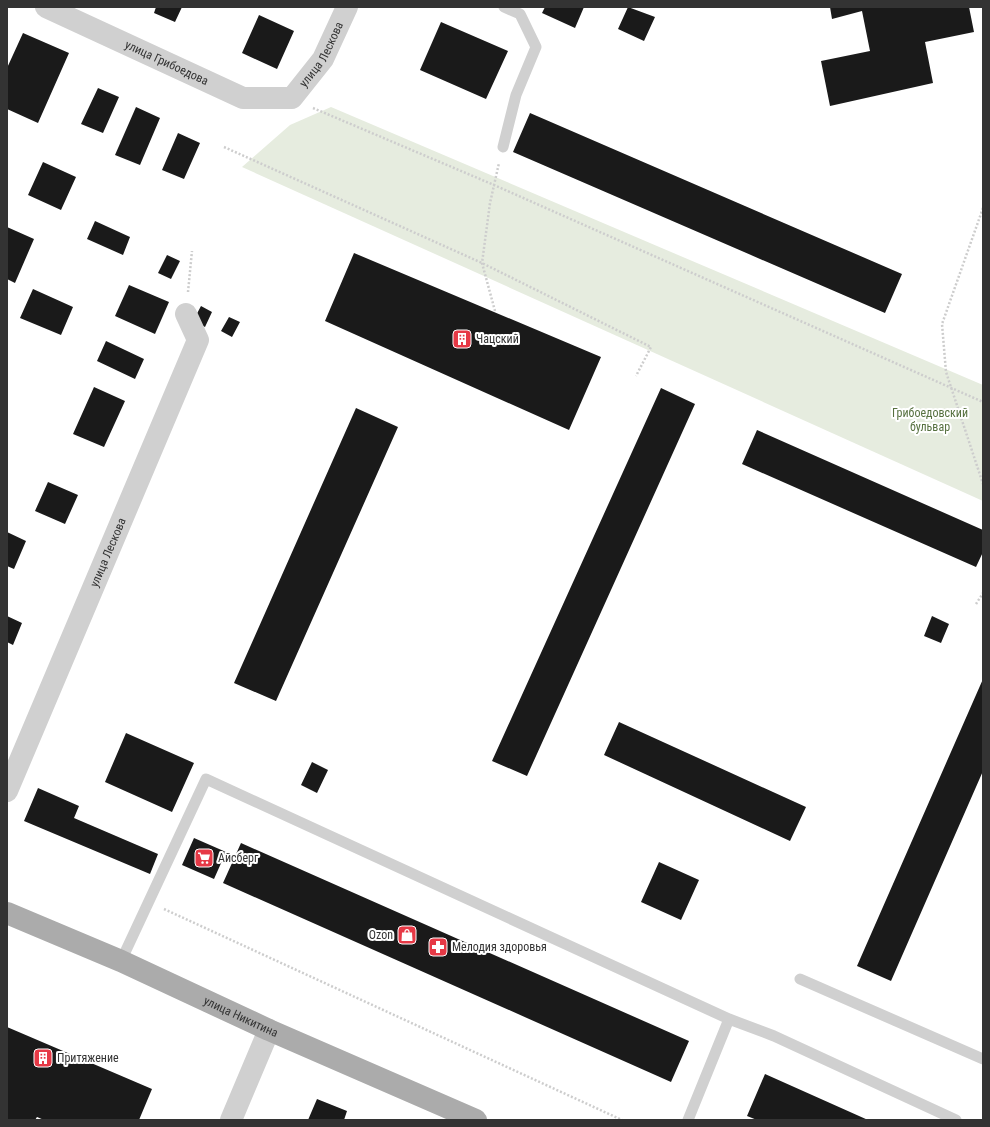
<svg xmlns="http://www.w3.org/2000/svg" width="990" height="1127" viewBox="0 0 990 1127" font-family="'Roboto Condensed',sans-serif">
<rect width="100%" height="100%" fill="#fff"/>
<path fill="#e6ecdf" d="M 331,107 L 983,385 L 983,501 L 242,167 L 290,125 Z"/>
<path fill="#1a1a1a" d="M 156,7 L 182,7 L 175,22 L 154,13 Z
M 545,7 L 584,7 L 575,28 L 542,13 Z
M 628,7 L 655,17 L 644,41 L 618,29 Z
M 830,7 L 969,7 L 974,32 L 925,42 L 933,83 L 830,106 L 821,61 L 870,51 L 862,11 L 832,19 Z
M 259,15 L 294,31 L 277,69 L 242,53 Z
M 441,22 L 508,51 L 486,99 L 420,70 Z
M 23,33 L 69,53 L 38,123 L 7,109 L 7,68 Z
M 98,88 L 119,97 L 103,133 L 81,124 Z
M 136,107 L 160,118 L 140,165 L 115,155 Z
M 530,113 L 902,274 L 885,313 L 513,152 Z
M 178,133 L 200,143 L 184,179 L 162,170 Z
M 43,162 L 76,177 L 61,210 L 28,195 Z
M 95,221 L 130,237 L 123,255 L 87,239 Z
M 7,227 L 34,239 L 15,283 L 7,279 Z
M 354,253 L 601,357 L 569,430 L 325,321 Z
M 167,255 L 180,261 L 171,279 L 158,273 Z
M 129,285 L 169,302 L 155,334 L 115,316 Z
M 33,289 L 73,307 L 61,335 L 20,318 Z
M 201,306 L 212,312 L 205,327 L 193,321 Z
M 229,317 L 240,322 L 232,337 L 221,331 Z
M 106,341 L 144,359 L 135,379 L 97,361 Z
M 94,387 L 125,401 L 104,447 L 73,434 Z
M 661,388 L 695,404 L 527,776 L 492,761 Z
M 356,408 L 398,427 L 276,701 L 234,683 Z
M 757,430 L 983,530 L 983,552 L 976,567 L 742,464 Z
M 48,482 L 78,495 L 65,524 L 35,511 Z
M 7,532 L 26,541 L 14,569 L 7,566 Z
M 7,616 L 22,623 L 13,645 L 7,642 Z
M 932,616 L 949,624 L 941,643 L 924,636 Z
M 983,679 L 983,771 L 891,981 L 857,966 Z
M 619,722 L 806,807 L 790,841 L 604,755 Z
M 126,733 L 194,763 L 172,812 L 105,782 Z
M 312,762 L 328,770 L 317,793 L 301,785 Z
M 38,788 L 79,806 L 74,818 L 158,854 L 150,874 L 24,821 Z
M 194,838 L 226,852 L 214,879 L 182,865 Z
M 241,843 L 689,1041 L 671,1082 L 223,883 Z
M 659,862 L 699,880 L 681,920 L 641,902 Z
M 7,1027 L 152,1089 L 139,1120 L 44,1120 L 37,1117 L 35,1120 L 7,1120 Z
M 765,1074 L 868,1120 L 757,1120 L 747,1116 Z
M 317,1099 L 347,1111 L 344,1120 L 308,1120 Z"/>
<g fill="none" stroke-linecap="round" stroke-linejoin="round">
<path stroke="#cdcdcd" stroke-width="2.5" stroke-dasharray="2 2" stroke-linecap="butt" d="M 313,108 L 494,185 L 983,402
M 224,147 L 482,263 L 651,347 L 636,376
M 983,208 L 942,324 L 946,372 L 983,484
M 188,292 L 192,251
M 495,311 L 482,263 L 490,203 L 499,163
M 976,604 L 983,593
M 164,909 L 622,1120"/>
<path stroke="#d0d0d0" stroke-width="11" d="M 503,147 L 516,95 L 536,47 L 520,14 L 504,7
M 121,961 L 206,779 L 729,1019 L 774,1036 L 956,1120
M 800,979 L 983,1059
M 688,1120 L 729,1019"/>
<g stroke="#d0d0d0" stroke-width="22">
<path id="s1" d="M 46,7 L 243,98 L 292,98 L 323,59 L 347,7"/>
<path id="s2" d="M 7,791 L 198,340 L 186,314"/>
<path d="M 231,1120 L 269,1030"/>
</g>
<path stroke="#ababab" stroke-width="22" id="s3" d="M 7,913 L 121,961 L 269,1030 L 476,1120"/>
</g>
<defs>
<g id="building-square" transform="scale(1)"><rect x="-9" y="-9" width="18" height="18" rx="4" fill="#e63946" stroke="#fff"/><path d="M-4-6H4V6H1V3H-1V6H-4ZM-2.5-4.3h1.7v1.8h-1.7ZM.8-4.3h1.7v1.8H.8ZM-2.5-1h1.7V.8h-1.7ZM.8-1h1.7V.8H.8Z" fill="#fff"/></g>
<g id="supermarket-square" transform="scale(1)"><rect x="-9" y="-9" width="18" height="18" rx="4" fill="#e63946" stroke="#fff"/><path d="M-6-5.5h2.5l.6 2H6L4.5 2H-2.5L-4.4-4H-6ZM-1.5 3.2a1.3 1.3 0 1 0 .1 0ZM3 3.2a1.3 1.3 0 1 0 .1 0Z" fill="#fff"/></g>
<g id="shop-square" transform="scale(1)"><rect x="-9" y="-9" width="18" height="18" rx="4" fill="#e63946" stroke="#fff"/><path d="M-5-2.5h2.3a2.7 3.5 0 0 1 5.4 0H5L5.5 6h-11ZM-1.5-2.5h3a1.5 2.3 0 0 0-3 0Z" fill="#fff"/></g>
<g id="pharmacy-square" transform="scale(1)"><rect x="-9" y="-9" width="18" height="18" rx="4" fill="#e63946" stroke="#fff"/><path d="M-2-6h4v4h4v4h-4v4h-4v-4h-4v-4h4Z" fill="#fff"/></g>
</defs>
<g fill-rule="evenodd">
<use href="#building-square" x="462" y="339"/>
<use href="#supermarket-square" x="204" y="858"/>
<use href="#shop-square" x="407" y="935"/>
<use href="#pharmacy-square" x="438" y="947"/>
<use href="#building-square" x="43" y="1058"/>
</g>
<g text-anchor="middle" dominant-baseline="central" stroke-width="4" stroke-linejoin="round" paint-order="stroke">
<g font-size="12" fill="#333" stroke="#fff">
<text stroke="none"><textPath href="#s1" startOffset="319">улица Лескова</textPath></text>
<text stroke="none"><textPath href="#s1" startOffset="133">улица Грибоедова</textPath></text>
<text stroke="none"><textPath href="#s2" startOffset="259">улица Лескова</textPath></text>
<text stroke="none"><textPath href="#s3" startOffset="256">улица Никитина</textPath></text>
</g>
<g font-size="12" fill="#333" stroke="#fff" text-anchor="start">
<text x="476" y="339">Чацский</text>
<text x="218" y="858">Айсберг</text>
<text x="393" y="935" text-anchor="end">Ozon</text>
<text x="452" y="947">Мелодия здоровья</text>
<text x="57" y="1058">Притяжение</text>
</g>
<g font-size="12" fill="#56703f" stroke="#fff">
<text x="930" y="413">Грибоедовский<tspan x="930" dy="14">бульвар</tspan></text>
</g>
</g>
<rect width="990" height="1127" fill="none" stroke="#333333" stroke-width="16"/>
</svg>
